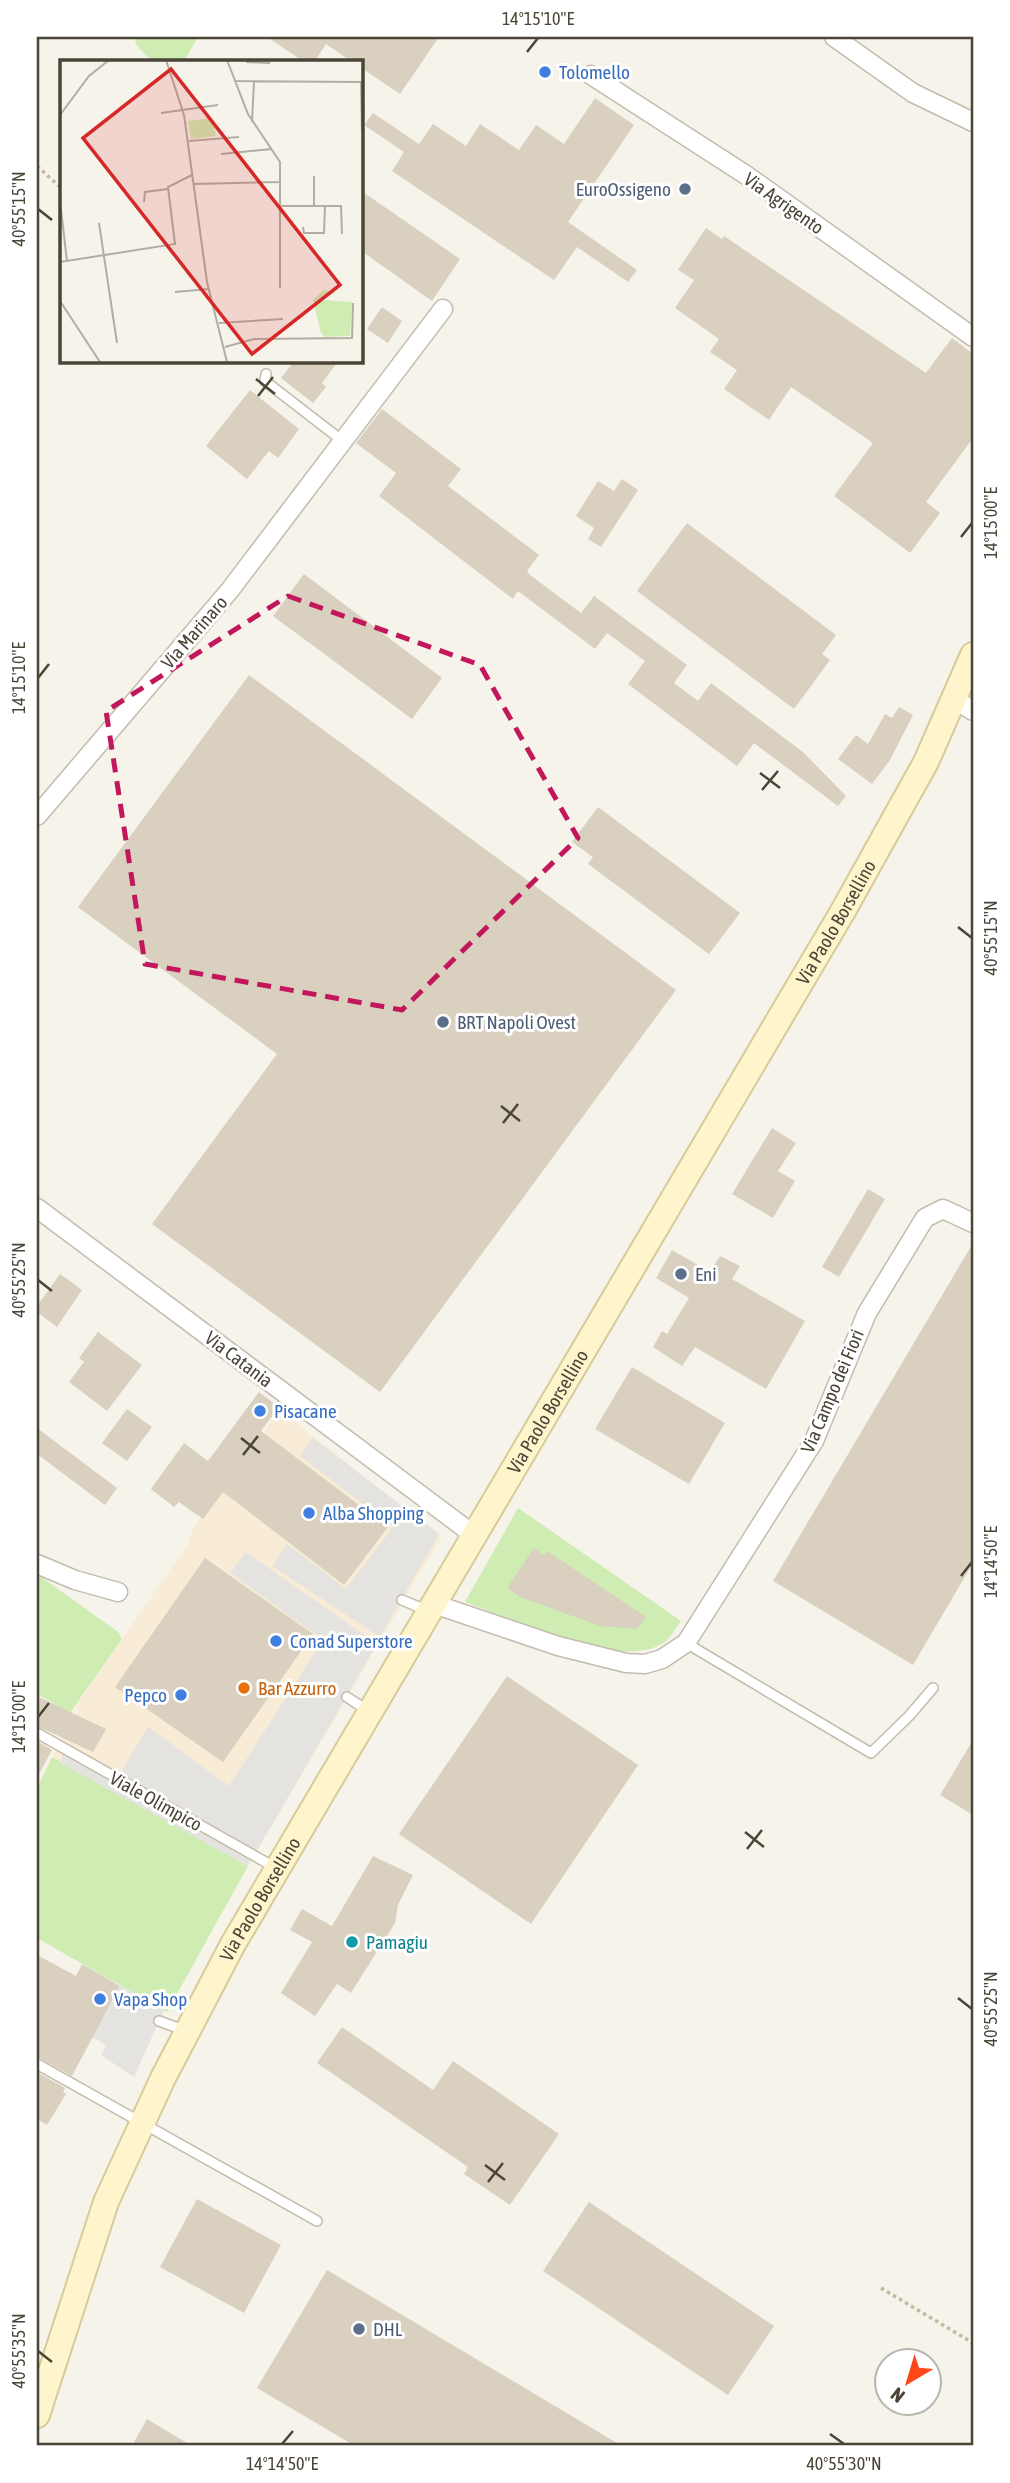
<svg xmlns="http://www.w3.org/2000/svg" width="1010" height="2483" viewBox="0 0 1010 2483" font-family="'Asap Condensed',sans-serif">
<rect width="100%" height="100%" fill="#f6f3eb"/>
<path fill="#f8ecd6" d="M 280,1410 L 441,1538 L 248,1866 L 52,1757 L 77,1713 L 76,1706 L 187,1545 L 195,1525 Z"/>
<path fill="#cfecb2" d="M 134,37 L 198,37 L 184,61 L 152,61 L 137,46 Z
M 518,1508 L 681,1621 C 675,1629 669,1641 660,1645 C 614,1669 512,1619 465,1602 Z
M 37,1574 L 118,1632 L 122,1639 L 70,1713 L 37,1694 Z
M 52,1757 L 248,1866 L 167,2012 L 37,1938 L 37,1788 Z"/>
<path fill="#e5e3df" d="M 313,1438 L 439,1534 L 380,1637 L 272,1566 L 287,1544 L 346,1589 L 393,1527 L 300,1456 Z
M 246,1552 L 377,1644 L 248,1866 L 60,1763 L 67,1744 L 120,1774 L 148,1727 L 229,1786 L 323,1640 L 230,1573 Z
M 121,1986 L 164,2010 L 134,2077 L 101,2055 L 106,2045 L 92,2037 Z"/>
<path fill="#d9d0c0" d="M 267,37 L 439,37 L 400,94 L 360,67 L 360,61 L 351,61 L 326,44 L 315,61 L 303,61 Z
M 595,98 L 634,125 L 568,222 L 637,270 L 628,282 L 577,247 L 554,280 L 392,171 L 404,152 L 364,125 L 373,113 L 419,144 L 433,124 L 466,146 L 480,124 L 519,150 L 536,125 L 564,144 Z
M 360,190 L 460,259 L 432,301 L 360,250 Z
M 706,228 L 722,239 L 724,236 L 926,373 L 952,338 L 973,354 L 973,438 L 926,502 L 940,513 L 910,553 L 834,496 L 873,443 L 791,387 L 769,420 L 724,389 L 737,370 L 710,352 L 719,339 L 675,308 L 694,280 L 678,270 Z
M 382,307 L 402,321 L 388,343 L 367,329 Z
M 295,360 L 339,360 L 322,383 L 326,387 L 313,403 L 281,378 Z
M 250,390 L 299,429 L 278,458 L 269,451 L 247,479 L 206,446 Z
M 382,409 L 461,469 L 448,486 L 539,555 L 527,571 L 530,575 L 581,613 L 594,596 L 687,665 L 674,683 L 698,701 L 711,683 L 803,752 L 846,796 L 838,806 L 754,743 L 737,766 L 628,684 L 645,661 L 607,633 L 595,649 L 518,591 L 513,599 L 379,496 L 396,473 L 356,443 Z
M 622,479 L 638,490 L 601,547 L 588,539 L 594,528 L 576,516 L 598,481 L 614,491 Z
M 687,523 L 836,635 L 822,654 L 830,660 L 794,709 L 637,591 Z
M 304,574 L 442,678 L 412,719 L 273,616 Z
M 249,675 L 676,990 L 380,1392 L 152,1224 L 277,1054 L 78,907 Z
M 899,707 L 913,715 L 890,760 L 872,784 L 838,759 L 856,735 L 868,744 L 885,714 L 892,718 Z
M 598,807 L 740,913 L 709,954 L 588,864 L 593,857 L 572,842 Z
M 772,1128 L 796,1143 L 778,1171 L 795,1181 L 773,1218 L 732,1194 Z
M 868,1189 L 885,1199 L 839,1277 L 822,1267 Z
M 973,1243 L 973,1563 L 913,1665 L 773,1581 Z
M 672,1250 L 710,1272 L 720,1256 L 740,1266 L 732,1279 L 805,1321 L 766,1389 L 695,1347 L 682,1366 L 653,1347 L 662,1331 L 667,1334 L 689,1298 L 656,1278 Z
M 60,1274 L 82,1290 L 57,1327 L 37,1312 L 37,1306 Z
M 98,1332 L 142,1365 L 107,1411 L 69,1382 L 84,1362 L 79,1358 Z
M 632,1367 L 725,1423 L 689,1484 L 595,1429 Z
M 259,1392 L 279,1407 L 261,1431 L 388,1527 L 344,1585 L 223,1492 L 203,1519 L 179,1502 L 174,1507 L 151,1489 L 184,1443 L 208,1461 Z
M 127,1409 L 152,1427 L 127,1461 L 102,1443 Z
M 37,1428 L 117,1488 L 105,1505 L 37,1454 Z
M 534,1548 L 544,1555 L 547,1551 L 646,1617 L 637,1629 L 600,1626 L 520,1597 L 507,1588 Z
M 205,1558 L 313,1634 L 223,1762 L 115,1687 Z
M 507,1676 L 638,1765 L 531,1924 L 399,1834 Z
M 37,1696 L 106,1729 L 93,1752 L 37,1726 Z
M 973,1740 L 973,1815 L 940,1795 Z
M 37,1741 L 52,1750 L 37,1778 Z
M 373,1856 L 413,1875 L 398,1905 L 395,1923 L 351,1993 L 337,1984 L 315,2016 L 281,1993 L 312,1942 L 290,1930 L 302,1909 L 332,1926 Z
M 37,1955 L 76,1976 L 82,1964 L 120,1986 L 72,2076 L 37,2057 Z
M 342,2027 L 433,2090 L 453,2061 L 559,2134 L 510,2205 L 464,2174 L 468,2167 L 317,2063 Z
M 37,2072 L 65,2088 L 63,2092 L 66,2094 L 47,2125 L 37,2119 Z
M 197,2199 L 281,2245 L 244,2313 L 160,2267 Z
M 589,2202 L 774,2326 L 728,2395 L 543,2271 Z
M 327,2270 L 622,2446 L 355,2446 L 257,2388 Z
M 147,2419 L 192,2446 L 132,2446 Z"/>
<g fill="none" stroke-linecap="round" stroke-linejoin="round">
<g stroke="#c3bcad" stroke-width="12">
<path id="service" d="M 266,374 L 265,381 L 344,442
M 402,1600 L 428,1611
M 686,1643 L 871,1753 L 909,1716 L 933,1688
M 347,1697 L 368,1711
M 37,1733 L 276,1868
M 159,2021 L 186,2031
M 37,2064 L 317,2221"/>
</g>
<g stroke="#c3bcad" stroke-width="21">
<path id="minor" d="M 834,37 L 913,93 L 973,122
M 591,75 L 746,175 L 973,337
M 956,700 L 973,711
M 37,816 L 230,590 L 443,309
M 37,1208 L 474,1535
M 37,1564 L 75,1580 L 118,1592
M 434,1604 L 558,1646 L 626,1663 L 645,1664 L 662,1659 L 686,1643 L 814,1441 L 867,1313 L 925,1218 L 943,1209 L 973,1223"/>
</g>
<g stroke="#d8ca99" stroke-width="28">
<g id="secondary">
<path id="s1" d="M 37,2415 L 106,2202 L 163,2078 L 233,1944 L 843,911 L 926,762 L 973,655"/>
</g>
</g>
<path stroke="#c5b99d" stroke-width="3.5" stroke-dasharray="3.5 3.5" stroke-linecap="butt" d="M 37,166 L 61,188
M 881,2288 L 973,2343"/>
<use href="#service" stroke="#fff" stroke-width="9"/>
<use href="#minor" stroke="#fff" stroke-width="18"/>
<use href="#secondary" stroke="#fff5cc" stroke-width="24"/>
</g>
<path fill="none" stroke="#c2185b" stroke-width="5" stroke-dasharray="14 9" stroke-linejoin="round" d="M 288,596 L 480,665 L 578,838 L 402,1010 L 145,964 L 106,711 Z"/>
<path fill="none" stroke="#4b4538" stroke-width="2.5" d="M 527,52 L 538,38M 38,209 L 52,220M 256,379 L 275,394M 258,396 L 273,377M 961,537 L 972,523M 38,678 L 49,664M 760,773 L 780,788M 762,790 L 778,771M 958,927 L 972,938M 501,1106 L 520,1121M 503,1123 L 518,1104M 38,1280 L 52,1291M 241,1438 L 260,1453M 243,1455 L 258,1436M 961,1576 L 972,1562M 38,1717 L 49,1703M 745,1832 L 764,1847M 747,1849 L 762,1830M 958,1998 L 972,2009M 485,2165 L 505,2180M 488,2182 L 503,2163M 38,2351 L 52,2362M 830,2434 L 844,2444M 282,2444 L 293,2431"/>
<g fill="#3f7fe0" stroke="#fff" stroke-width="2.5">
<circle cx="545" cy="72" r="7"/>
<circle cx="260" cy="1411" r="7"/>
<circle cx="309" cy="1513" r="7"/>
<circle cx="276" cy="1641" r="7"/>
<circle cx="181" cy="1695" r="7"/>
<circle cx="100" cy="1999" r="7"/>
</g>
<g fill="#5c6f8a" stroke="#fff" stroke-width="2.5">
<circle cx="685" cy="189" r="7"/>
<circle cx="443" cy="1022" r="7"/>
<circle cx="681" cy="1274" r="7"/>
<circle cx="359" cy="2329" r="7"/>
</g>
<circle fill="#e8710a" stroke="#fff" stroke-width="2.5" cx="244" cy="1688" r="7"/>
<circle fill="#0f9aa8" stroke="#fff" stroke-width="2.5" cx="352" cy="1942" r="7"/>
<g text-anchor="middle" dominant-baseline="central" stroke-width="6" stroke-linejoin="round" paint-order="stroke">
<g font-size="19" fill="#366cbe" stroke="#fff" text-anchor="start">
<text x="559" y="72">Tolomello</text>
<text x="274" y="1411">Pisacane</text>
<text x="323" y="1513">Alba Shopping</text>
<text x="290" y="1641">Conad Superstore</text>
<text x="167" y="1695" text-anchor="end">Pepco</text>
<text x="114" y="1999">Vapa Shop</text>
</g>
<g font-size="19" fill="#4e5e75" stroke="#fff" text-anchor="start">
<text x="671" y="189" text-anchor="end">EuroOssigeno</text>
<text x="457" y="1022">BRT Napoli Ovest</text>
<text x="695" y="1274">Eni</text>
<text x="373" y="2329">DHL</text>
</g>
<g font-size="19" fill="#4b4538" stroke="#fff">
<text transform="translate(784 203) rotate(35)">Via Agrigento</text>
<text transform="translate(194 632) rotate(-49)">Via Marinaro</text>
<text stroke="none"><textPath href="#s1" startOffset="1698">Via Paolo Borsellino</textPath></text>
<text transform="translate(239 1359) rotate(37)">Via Catania</text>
<text transform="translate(832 1391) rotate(-67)">Via Campo dei Fiori</text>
<text stroke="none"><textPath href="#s1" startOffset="1130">Via Paolo Borsellino</textPath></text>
<text transform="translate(156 1801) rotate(29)">Viale Olimpico</text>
<text stroke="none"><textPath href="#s1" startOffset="564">Via Paolo Borsellino</textPath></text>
</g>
<g font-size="19" fill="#c56008" stroke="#fff" text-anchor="start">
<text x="258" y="1688">Bar Azzurro</text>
</g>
<g font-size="19" fill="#0d838f" stroke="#fff" text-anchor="start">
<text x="366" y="1942">Pamagiu</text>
</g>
</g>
<g transform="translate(60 60)">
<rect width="303" height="303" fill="#f6f3eb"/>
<path d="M 152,58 L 156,76 L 131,79 L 128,61 ZM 263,230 L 277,233 L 263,235 L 263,240 L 292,242 L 290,276 L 265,277 L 261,273 L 253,240 Z" fill="#cfecb2"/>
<path fill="none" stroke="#b2ada3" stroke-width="2" d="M 106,0 L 124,55 L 147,222 L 167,302M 167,0 L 188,54 L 220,102 L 220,228M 186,2 L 210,3M 174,21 L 301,22 L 302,71M 101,53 L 158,45M 0,55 L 29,16 L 49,0M 192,62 L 194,21M 129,81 L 179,77M 161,94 L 212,89M 254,116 L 254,146M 134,124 L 221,122M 0,141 L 7,201M 84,142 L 85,132 L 108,129M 221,146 L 281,146 L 282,174M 39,163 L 57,283M 243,167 L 244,173 L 264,173 L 265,146M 0,202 L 115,184 L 108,127 L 132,115M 115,232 L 149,229M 0,241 L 40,302M 159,263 L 223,259M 165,287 L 194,279 L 292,278 L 293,243"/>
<path fill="#d62828" fill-opacity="0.15" stroke="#d62828" stroke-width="3.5" d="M 111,9 L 280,225 L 192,294 L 23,78 Z"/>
<rect width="303" height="303" fill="none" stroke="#4b4538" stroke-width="3.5"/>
</g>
<rect width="1010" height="2483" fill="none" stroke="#ffffff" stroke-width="77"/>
<g transform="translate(908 2382) rotate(218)"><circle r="33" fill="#ffffff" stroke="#b7b5af" stroke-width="2"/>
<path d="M0-5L12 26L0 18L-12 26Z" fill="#ff4719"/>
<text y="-10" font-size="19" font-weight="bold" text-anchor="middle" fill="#4b4538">N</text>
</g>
<rect x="38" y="38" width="934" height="2406" fill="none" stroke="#4b4538" stroke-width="2.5"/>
<g font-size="18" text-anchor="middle" fill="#4b4538">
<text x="538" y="25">14°15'10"E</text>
<text transform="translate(19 209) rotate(-90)" y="6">40°55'15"N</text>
<text transform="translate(991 523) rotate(-90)" y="6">14°15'00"E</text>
<text transform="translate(19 678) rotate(-90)" y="6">14°15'10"E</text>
<text transform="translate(991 938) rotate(-90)" y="6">40°55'15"N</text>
<text transform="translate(19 1280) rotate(-90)" y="6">40°55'25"N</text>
<text transform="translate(991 1562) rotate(-90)" y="6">14°14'50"E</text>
<text transform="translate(19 1717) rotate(-90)" y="6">14°15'00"E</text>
<text transform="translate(991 2009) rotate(-90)" y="6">40°55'25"N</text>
<text transform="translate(19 2351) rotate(-90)" y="6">40°55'35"N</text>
<text x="282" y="2470">14°14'50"E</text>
<text x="844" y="2470">40°55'30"N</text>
</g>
</svg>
